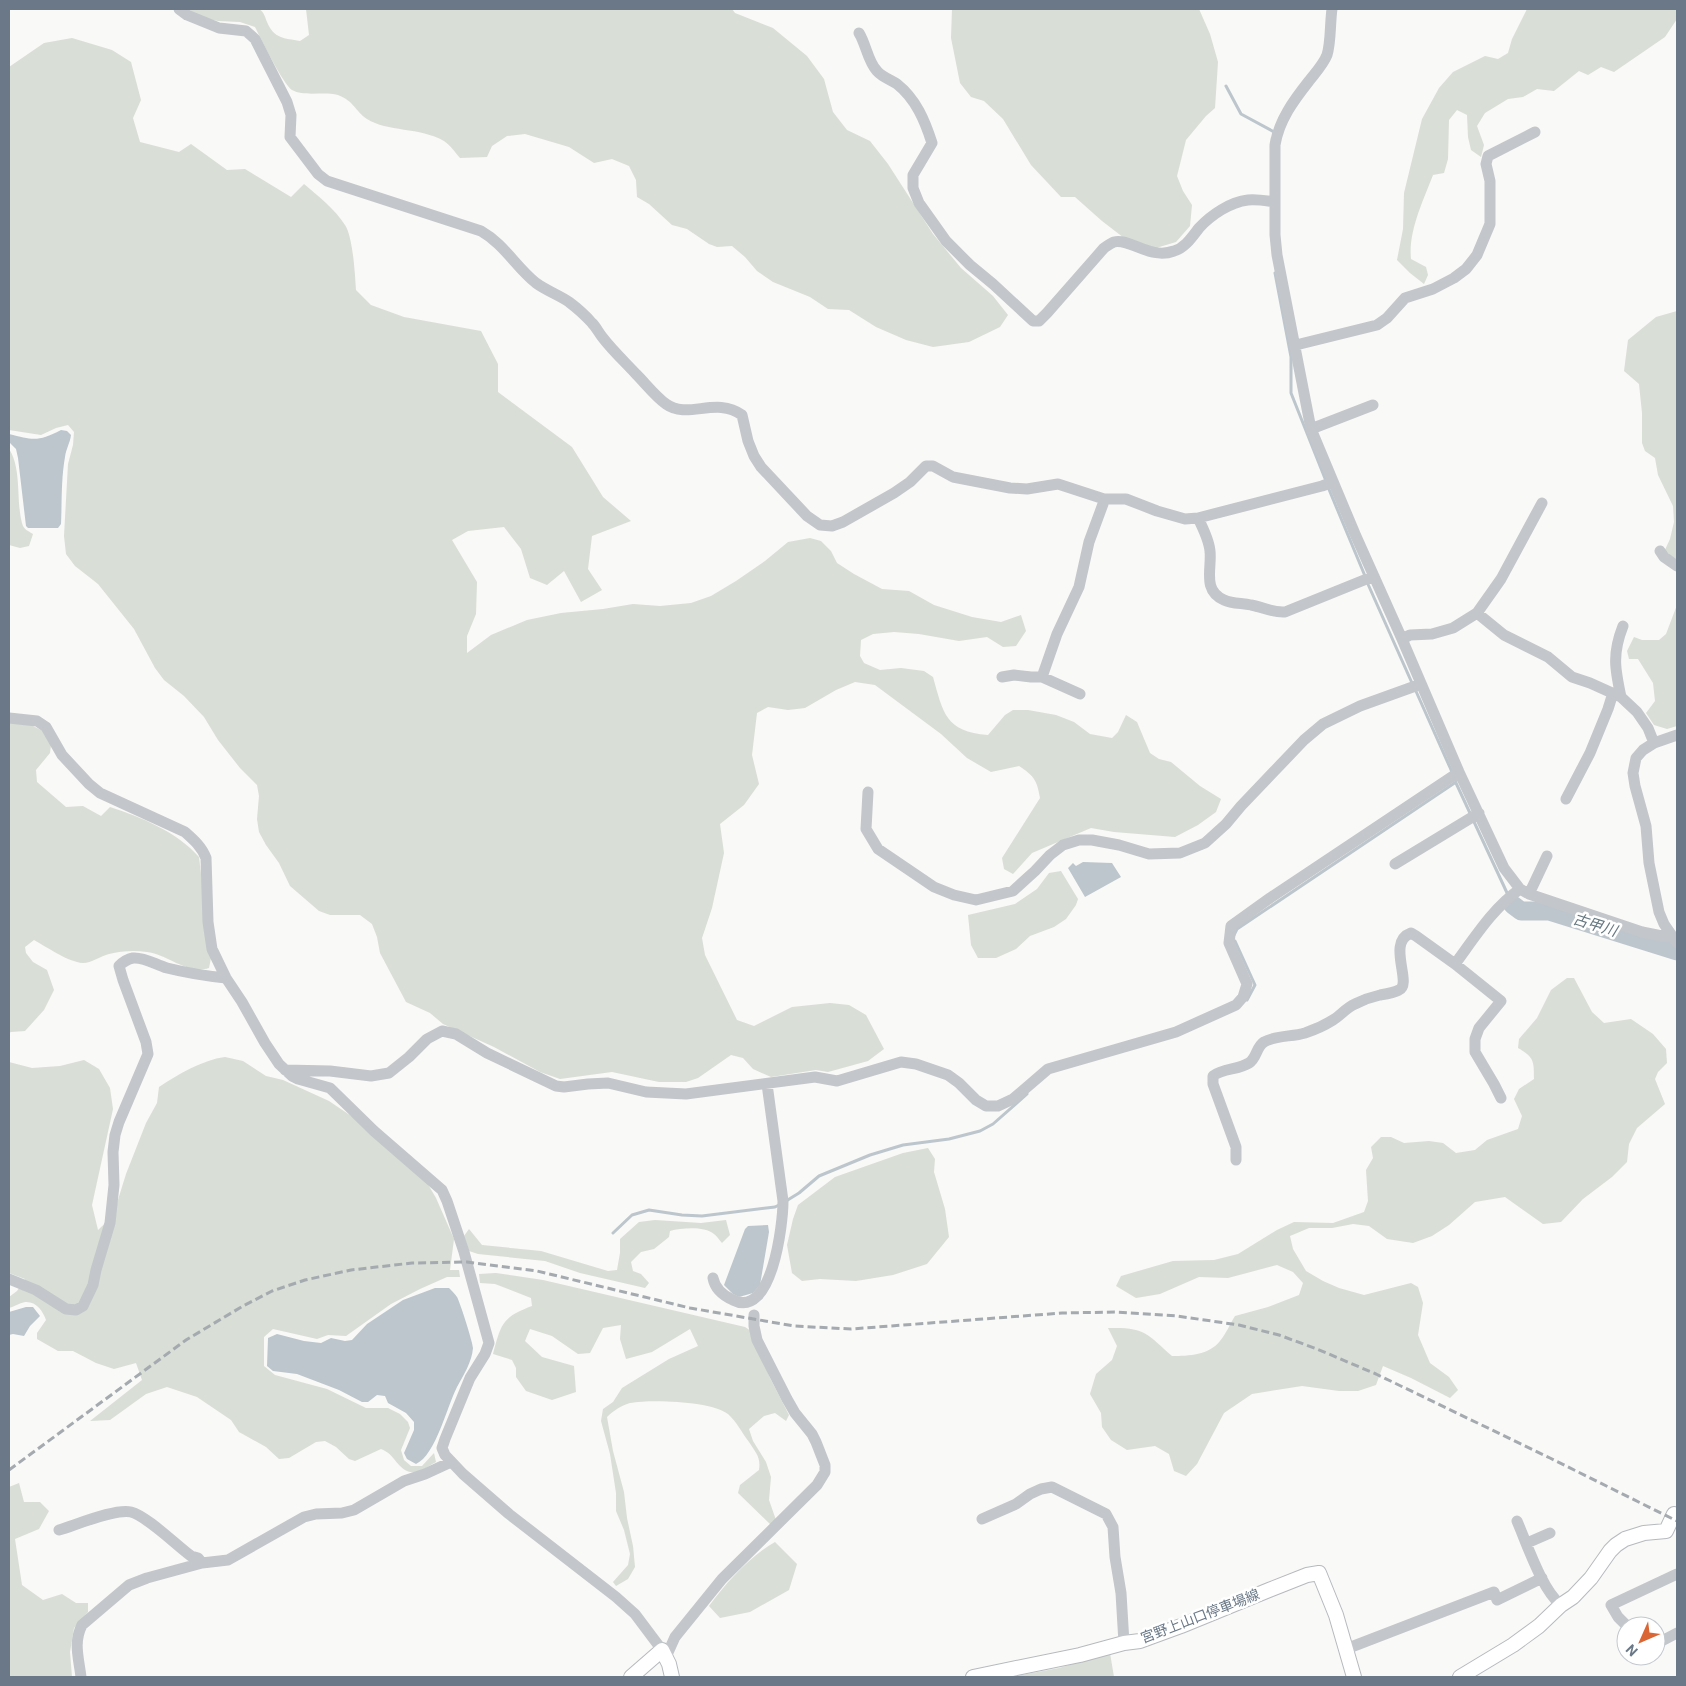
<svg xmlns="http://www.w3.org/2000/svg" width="1686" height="1686" viewBox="0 0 1686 1686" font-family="Roboto,'Noto Sans JP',sans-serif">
<rect width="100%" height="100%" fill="#f9f9f7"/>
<path fill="#d9ded6" d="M 188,9 L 259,9 C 264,12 265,17 267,22 C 274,39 284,38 300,41 L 309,35 L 306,9 L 732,9 L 735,13 L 773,28 L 807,56 L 824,79 L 833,112 L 847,130 L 870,141 L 888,164 L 933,234 L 961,268 L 993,296 L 1008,315 L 1000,327 L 969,342 L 933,347 L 906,340 L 876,327 L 849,310 L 828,309 L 810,297 L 773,282 L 757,271 L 745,257 L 732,246 L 717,247 L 709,244 L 687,229 L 672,225 L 649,204 L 637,197 L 636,180 L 629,166 L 612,159 L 594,163 L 569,147 L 525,134 L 507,136 L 492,146 L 487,157 L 460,158 C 455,152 450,145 444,141 C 420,127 387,132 367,119 C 355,111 354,101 338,95 C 324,91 305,97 292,90 C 283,84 261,39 255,27 L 240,22 L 218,21 L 198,17 Z
M 952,9 L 1199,9 L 1210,34 L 1218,62 L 1215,108 L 1206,116 L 1186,140 L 1177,176 L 1183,191 L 1192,205 L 1190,226 L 1176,242 L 1156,248 L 1128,241 L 1102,221 L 1075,197 L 1061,197 L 1031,165 L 1003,119 L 984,101 L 971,97 L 960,83 L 951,38 Z
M 1527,9 L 1677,9 L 1677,19 L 1665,37 L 1614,72 L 1601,67 L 1588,75 L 1579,71 L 1554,91 L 1537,89 L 1523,97 L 1508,99 L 1485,113 L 1477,126 L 1484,145 L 1481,157 L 1471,150 L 1468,137 L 1467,115 L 1457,110 L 1449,120 L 1448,159 L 1444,173 L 1433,175 C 1423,201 1408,232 1411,259 L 1426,267 L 1428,275 L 1424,284 L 1410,273 L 1397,260 L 1403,229 L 1404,193 L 1422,119 L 1439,88 L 1453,72 L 1485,56 L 1498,59 L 1508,53 L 1512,39 Z
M 72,38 L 112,50 L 131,62 L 141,100 L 133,118 L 140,142 L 179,152 L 191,144 L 227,170 L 245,169 L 291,197 L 304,184 C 318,196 335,209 345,225 C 353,237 355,275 356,290 L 371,305 L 404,317 L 481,331 L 498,364 L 498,392 L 572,447 L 603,497 L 631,521 L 592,536 L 588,569 L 602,590 L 581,602 L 564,571 L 547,585 L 530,578 L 521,549 L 504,527 L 468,531 L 452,540 L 477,582 L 476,614 L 467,636 L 467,653 L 491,635 L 527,620 L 561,613 L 603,609 L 633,604 L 660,606 L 691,603 L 711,596 L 736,581 L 765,561 L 788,542 L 810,538 L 821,541 L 831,551 L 837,563 L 854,574 L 882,589 L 909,591 L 934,605 L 972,617 L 1001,622 L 1021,615 L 1026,631 L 1016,646 L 1003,647 L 987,637 L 959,641 L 919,634 L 894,632 L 873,634 L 861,640 L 860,656 L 864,663 L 880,670 L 901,668 L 924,671 L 933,677 C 943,712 945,732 988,735 L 1005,715 L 1013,710 L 1028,710 L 1056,715 L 1074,722 L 1090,734 L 1112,738 L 1118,732 L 1126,715 L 1137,722 L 1150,753 L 1159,759 L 1171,762 L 1200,786 L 1221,799 L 1216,812 L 1198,825 L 1175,837 L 1114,832 L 1091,828 L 1032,853 L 1013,874 L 1004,869 L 1002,858 L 1040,798 C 1037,780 1034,776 1019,766 L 991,772 L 967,758 L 941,734 L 875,685 L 855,682 L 836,690 L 805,708 L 788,710 L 768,707 L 757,713 L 752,755 L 759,784 L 744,805 L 720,824 L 724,853 L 712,908 L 702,938 L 705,955 L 737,1020 L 754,1026 L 792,1007 L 830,1003 L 849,1005 L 866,1015 L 884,1049 L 868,1061 L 839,1069 L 828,1072 L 816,1070 L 771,1077 L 753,1069 L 743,1058 L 731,1055 L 698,1078 L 686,1082 L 659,1082 L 612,1072 L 560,1079 L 540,1072 L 494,1047 L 443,1024 L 430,1013 L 406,1002 L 380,953 L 377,937 L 372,924 L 360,915 L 330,915 L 319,911 L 290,886 L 279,863 L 266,845 L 259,832 L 257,819 L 259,796 L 257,785 L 240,768 L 218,740 L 204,717 L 184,696 L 164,680 L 155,668 L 134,629 L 98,584 L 75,566 L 66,554 L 64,536 L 68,464 L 73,445 L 74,432 L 68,425 L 56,428 L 41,435 L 9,430 L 9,67 L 44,43 Z
M 1677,311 L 1677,559 L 1664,552 L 1670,539 L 1674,522 L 1673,506 L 1658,475 L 1655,458 L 1645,451 L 1642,443 L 1642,413 L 1639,384 L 1624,371 L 1628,340 L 1656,317 Z
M 9,449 C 22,468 16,502 22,523 C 23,529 28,531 33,534 L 29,546 L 20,548 L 9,545 Z
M 1677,605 L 1677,726 L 1667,729 L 1654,725 L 1646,713 L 1655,701 L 1653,683 L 1638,659 L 1629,659 L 1627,651 L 1634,637 L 1642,640 L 1659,640 L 1666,634 Z
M 9,723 L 31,725 L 43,731 L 51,745 L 50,753 L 36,770 L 37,782 L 66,807 L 83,806 L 101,816 L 110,807 C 141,817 177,832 199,857 L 211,958 L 209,968 C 187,975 167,954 147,952 C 134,950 121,951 109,954 C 101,956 91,963 83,963 C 68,962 47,947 34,940 L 25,947 L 26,953 L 33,962 L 47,970 L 54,990 L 44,1010 L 25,1031 L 11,1032 L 9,1033 Z
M 1061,871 L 1078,899 L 1076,905 L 1066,919 L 1054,927 L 1030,936 L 1016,949 L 996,958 L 978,958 L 971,945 L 968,915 L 1015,904 L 1037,889 L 1049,873 Z
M 1567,978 L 1574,978 L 1592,1012 L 1604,1023 L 1631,1019 L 1653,1034 L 1666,1049 L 1667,1063 L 1658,1072 L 1655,1079 L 1665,1104 L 1637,1128 L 1629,1144 L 1627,1162 L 1612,1177 L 1583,1199 L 1561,1222 L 1543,1224 L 1505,1197 L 1475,1202 L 1449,1225 L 1432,1236 L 1413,1243 L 1387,1239 L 1369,1226 L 1353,1224 L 1332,1228 L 1309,1228 L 1290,1236 L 1293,1249 L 1306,1271 L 1323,1281 L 1339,1288 L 1364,1295 L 1411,1283 L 1418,1287 L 1423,1303 L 1418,1335 L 1430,1363 L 1449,1377 L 1458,1390 L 1450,1398 L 1411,1378 L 1383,1366 L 1376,1385 L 1358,1391 L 1339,1391 L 1302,1386 L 1252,1394 L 1224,1413 L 1197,1464 L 1186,1476 L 1174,1471 L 1169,1454 L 1155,1446 L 1127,1450 L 1111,1440 L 1102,1427 L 1101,1413 L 1090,1394 L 1096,1374 L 1112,1360 L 1117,1346 L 1108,1328 C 1145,1327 1146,1333 1172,1356 C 1189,1356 1209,1355 1220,1341 C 1226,1334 1230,1324 1235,1316 L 1268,1307 L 1299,1295 L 1303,1283 L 1293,1272 L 1277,1265 L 1228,1278 L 1199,1277 L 1160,1294 L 1136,1298 L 1116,1286 L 1121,1276 L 1173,1261 L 1214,1260 L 1238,1254 L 1277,1230 L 1294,1222 L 1333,1223 L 1364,1212 L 1368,1201 L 1366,1170 L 1373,1158 L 1371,1147 L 1381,1137 L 1391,1137 L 1404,1143 L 1429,1141 L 1443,1143 L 1456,1153 L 1475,1150 L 1487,1140 L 1518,1129 L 1522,1116 L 1514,1099 L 1519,1089 L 1534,1079 C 1534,1061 1534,1057 1518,1048 L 1519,1039 L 1537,1018 L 1551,990 Z
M 225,1057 L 243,1061 L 266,1076 L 283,1080 L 329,1101 L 366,1126 L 426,1181 L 436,1198 L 454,1239 L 450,1270 L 459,1270 L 460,1277 L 447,1277 L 420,1289 L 391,1304 L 346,1336 L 328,1335 L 317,1339 L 273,1329 L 264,1337 L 264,1366 L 275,1375 L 327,1389 L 366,1408 L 388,1408 L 400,1414 L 408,1422 L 410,1428 L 401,1450 L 404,1460 L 411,1466 L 422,1466 L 434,1453 L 436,1462 C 417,1473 409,1479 394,1459 C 390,1454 388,1452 381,1449 L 355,1461 L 349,1459 L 336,1447 L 325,1441 L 316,1442 L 289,1458 L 279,1459 L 266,1447 L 239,1432 L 231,1420 L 197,1397 L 167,1387 L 146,1394 L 110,1420 L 90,1421 L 142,1380 L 136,1363 L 114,1369 L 96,1363 L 73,1351 L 58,1351 L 37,1339 L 37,1333 L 46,1320 C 43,1311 36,1301 25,1302 C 19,1303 14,1307 9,1308 L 9,1297 L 17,1291 L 25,1279 L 9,1273 L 9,1062 L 32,1068 L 60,1066 L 84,1060 L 99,1069 L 110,1088 L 113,1109 L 92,1205 L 98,1230 L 113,1216 L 126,1174 L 146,1123 L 157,1103 L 159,1087 C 179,1074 202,1060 225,1057 Z
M 928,1148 L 935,1159 L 934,1172 L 945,1209 L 949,1237 L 927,1264 L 893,1275 L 856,1281 L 820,1279 L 802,1281 L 792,1273 L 787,1245 L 793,1219 L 798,1205 L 835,1177 L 903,1153 Z
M 655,1220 L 701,1223 L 726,1220 L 730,1235 L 722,1243 C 720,1241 717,1236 714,1234 C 704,1226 682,1228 670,1231 L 669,1237 L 654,1249 L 641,1252 L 631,1262 L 633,1271 L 641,1274 L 649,1283 L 645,1288 L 580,1273 L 545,1261 L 478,1254 L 469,1251 L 464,1236 L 469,1229 L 482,1245 L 541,1251 L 608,1271 L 617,1270 L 620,1253 L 620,1239 L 639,1222 Z
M 496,1273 L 543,1280 L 745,1327 L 751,1331 L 770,1378 L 789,1415 L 786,1421 L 775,1413 L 764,1416 L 749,1429 L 753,1441 L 766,1462 L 771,1477 L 769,1500 L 776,1520 L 771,1525 L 738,1493 L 740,1485 L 759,1470 C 761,1457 756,1453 749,1442 C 742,1433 737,1422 728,1414 C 712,1401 651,1399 630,1403 C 622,1405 613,1411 607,1417 L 613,1451 L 624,1492 L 627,1518 L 633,1546 L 635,1567 L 628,1579 L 616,1586 L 613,1582 L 628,1565 L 630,1554 L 624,1530 L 616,1511 L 616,1493 L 610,1454 L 601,1421 L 603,1409 L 613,1402 L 622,1388 L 669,1359 L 698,1346 L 690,1329 L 652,1352 L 626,1359 L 620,1339 L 621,1325 L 603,1328 L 590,1353 L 578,1354 L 552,1336 L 530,1329 L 525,1341 L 542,1357 L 574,1366 L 576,1392 L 552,1400 L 526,1391 L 516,1377 L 516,1368 L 512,1360 L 493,1354 C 501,1324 502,1317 532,1306 L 531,1298 L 495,1284 L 480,1283 L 479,1274 Z
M 19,1483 L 24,1502 L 40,1502 L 49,1511 L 39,1529 L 15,1539 L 22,1585 L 43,1600 L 62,1594 L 76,1603 L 88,1603 L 88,1612 L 74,1628 L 70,1652 L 72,1677 L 9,1677 L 9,1487 Z
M 775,1542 L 797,1564 L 789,1590 L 750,1612 L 720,1618 L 709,1606 C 727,1582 749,1557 775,1542 Z
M 1110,1653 L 1114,1677 L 1011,1677 L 1059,1668 Z"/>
<path fill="#bdc6cc" d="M 61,430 L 67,431 L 71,435 C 70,443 66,449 65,457 C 61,479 62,502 61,524 L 58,528 L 28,528 L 26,526 L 18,458 L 16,449 L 9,442 L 9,434 C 33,440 38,442 61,430 Z
M 1083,862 L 1112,863 L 1121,877 L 1085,897 L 1068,868 L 1073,863 L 1076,866 Z
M 768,1225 L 769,1232 L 760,1285 L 753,1293 L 739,1297 L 733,1294 L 724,1285 L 745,1229 L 748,1226 Z
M 435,1288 L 449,1288 C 452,1291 455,1294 457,1297 C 460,1302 473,1343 473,1348 C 472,1362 463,1376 457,1387 C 447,1406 436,1455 416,1464 L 407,1459 L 404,1453 L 414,1430 L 414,1422 L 406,1413 L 388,1403 L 385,1396 L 377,1395 L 368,1402 L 362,1402 L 339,1390 L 297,1374 L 273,1371 L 267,1366 L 268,1338 L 277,1334 L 304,1341 L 321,1343 L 331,1338 L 345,1341 L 352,1340 L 367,1324 L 403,1300 Z
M 26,1307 L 33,1307 L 40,1316 L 30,1326 L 24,1336 L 13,1334 L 9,1335 L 9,1312 Z"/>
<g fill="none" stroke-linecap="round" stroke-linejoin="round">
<path stroke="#bdc6cc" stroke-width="3" d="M 1226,86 L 1241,114 L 1276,133
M 1275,273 L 1291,357 L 1291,393 L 1326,481
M 1328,487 L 1365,576
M 1367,582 L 1412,683
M 1415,689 L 1452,772
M 1456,783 L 1508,895
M 1234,935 L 1237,929 L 1456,782
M 1235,941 L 1255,985 L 1247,1000
M 786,1201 L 799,1193 L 819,1176 L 870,1155 L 903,1145 L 949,1139 L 980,1131 L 993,1124 L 1027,1094
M 613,1233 L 632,1215 L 649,1210 L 682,1215 L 702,1216 L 775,1207 L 781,1204"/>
<path stroke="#bdc6cc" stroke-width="19" d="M 1513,905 L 1521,911 L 1549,911 L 1677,951"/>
<g stroke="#b6babe" stroke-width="16">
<path id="major" d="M 631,1677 L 662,1650 L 669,1664 L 672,1677
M 973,1677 L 1080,1655 L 1124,1643 L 1140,1641 L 1181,1626 L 1269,1590 L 1307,1575 L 1319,1573 L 1336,1615 L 1354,1677
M 1460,1677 L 1513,1645 L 1539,1626 L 1561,1605 L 1573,1597 L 1591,1578 L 1610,1551 L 1616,1545 L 1625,1539 L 1644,1533 L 1666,1531 L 1674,1514 L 1677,1516"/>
</g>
<path stroke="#c3c6ca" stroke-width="11" d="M 179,9 L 187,15 L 219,28 L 246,31 L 255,39 L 287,102 L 291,115 L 290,137 L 318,174 L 327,181 L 481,231 C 504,244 516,267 536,283 C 547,291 559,295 569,302 C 577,308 585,315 592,323 C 596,327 599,333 603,338 C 613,351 625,362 636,374 C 646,384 655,396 666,404 C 688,420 716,396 742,415 L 748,441 L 754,456 L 761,467 L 807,516 L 820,525 L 832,526 L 843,522 L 894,493 L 910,482 L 926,466 L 933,466 L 953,477 L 1010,488 L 1027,489 L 1058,484 L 1104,499 L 1126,499 L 1157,511 L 1185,519 L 1198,518 L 1322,486 L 1333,482
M 1332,9 C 1330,22 1331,43 1327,55 C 1323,65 1315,73 1309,81 C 1294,100 1279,120 1275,145 L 1275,235 L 1277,255 L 1311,429 L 1355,534 L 1402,639 L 1459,772 L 1504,868 L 1520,889 L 1529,894 L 1642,932 L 1662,936 L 1672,936
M 859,33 C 866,44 868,62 877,71 C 882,77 891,80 897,84 C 916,99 925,121 932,143 L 913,175 L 913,188 L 919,203 L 946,241 L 970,265 L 993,284 L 1033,321 L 1039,321 L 1047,313 L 1104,248 C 1107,246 1111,243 1114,242 C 1130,238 1150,260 1174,251 C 1185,248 1192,237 1199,228 C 1211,215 1230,202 1248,200 C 1257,199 1267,201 1275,202
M 1296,345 L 1377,325 L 1387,318 L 1405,298 L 1433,289 L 1454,278 L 1466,269 L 1477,255 L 1490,224 L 1490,181 L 1486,164 L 1488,156 L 1535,132
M 1311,429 L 1373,405
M 1198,518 C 1203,528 1209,540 1210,551 C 1212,569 1202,590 1224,600 C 1232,604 1242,603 1251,605 C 1263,607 1272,613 1285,612 L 1374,576
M 1660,551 L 1664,557 L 1677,566
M 1477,613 L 1504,635 L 1548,657 L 1572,677 L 1590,683 L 1621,697 L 1637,712 L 1648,728 L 1654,743
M 1402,639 L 1410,635 L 1432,634 L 1453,628 L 1477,613 L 1501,579 L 1542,503
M 1002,677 L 1014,675 L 1031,677 L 1042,677 L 1080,694
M 1042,677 L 1057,634 L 1079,587 L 1089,542 L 1103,504 L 1104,499
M 1621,697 C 1615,669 1612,654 1623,626
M 9,718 L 37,721 L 46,727 L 62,755 L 89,784 L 100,793 L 185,832 C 194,840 202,847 206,858 L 208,922 L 212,949 L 226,978 L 242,1002 L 265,1043 L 279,1064 L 292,1076 L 298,1079 L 330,1088 L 374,1131 L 442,1190 L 447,1201 L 464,1252 L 489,1343 L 485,1354 L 470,1378 L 445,1439 L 442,1448 L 445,1455 L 463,1474 L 509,1514 L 616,1597 L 635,1614 L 662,1650
M 1677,735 L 1654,743 L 1643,750 L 1636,758 L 1633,773 L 1635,786 L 1646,826 L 1649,863 L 1659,912 L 1664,924 L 1677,943
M 868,792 L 866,829 L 878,849 L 934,887 L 954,895 L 976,900 L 1013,891 L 1035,871 L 1050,855 L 1063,845 L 1079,840 L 1092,840 L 1119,845 L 1149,854 L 1180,853 L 1205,843 L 1226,824 L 1241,806 L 1304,740 L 1323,724 L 1360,706 L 1421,684
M 1566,799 L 1590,753 L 1608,709 L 1613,693
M 1395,864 L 1479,813
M 1529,894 L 1547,856
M 1455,964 L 1501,1001 L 1479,1028 L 1475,1039 L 1475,1052 L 1494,1084 L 1501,1098
M 285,1070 L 330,1071 L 371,1076 L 389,1073 L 409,1057 L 427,1039 L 442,1031 L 456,1034 L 487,1053 L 556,1086 L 564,1087 L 588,1084 L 608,1083 L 646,1092 L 686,1094 L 815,1077 L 837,1081 L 901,1062 L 916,1064 L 948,1075 L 959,1083 L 976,1100 L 986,1106 L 998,1106 L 1013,1099 L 1048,1069 L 1176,1032 L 1236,1005 L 1243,997 L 1247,984 L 1229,943 L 1231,926 L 1270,898 L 1459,772
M 1236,1160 L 1236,1147 L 1213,1084 L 1213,1076 C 1223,1068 1238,1070 1249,1063 C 1257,1058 1256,1047 1264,1042 C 1276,1035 1292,1037 1305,1033 C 1314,1030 1325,1025 1333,1020 C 1341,1015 1346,1008 1355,1004 C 1363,1000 1371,997 1380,995 C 1386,994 1393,993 1399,990 C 1413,984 1386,942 1411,933 L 1416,936 L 1455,964 C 1475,937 1493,908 1520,889
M 713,1278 C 715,1289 724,1296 733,1300 C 772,1320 783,1224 783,1201 L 767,1084
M 9,1279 L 36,1290 L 66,1309 L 76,1310 L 83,1306 L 93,1285 L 96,1270 L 110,1223 L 114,1185 L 113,1152 L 115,1135 L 119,1122 L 148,1054 L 146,1042 L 123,980 L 119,966 C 123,962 128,959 133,958 C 145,957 156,965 167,968 C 187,973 206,976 226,978
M 982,1519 L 1016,1504 L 1030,1494 L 1041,1489 L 1052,1487 L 1106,1514 L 1113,1527 L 1115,1557 L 1121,1593 L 1124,1643
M 1517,1521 C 1527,1544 1542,1590 1561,1605
M 59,1530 C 76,1525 116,1508 131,1512 C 147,1516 176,1545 191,1556 L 198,1558 L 202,1563
M 1527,1543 L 1550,1533
M 1627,1626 L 1618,1617 L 1611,1605 L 1677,1574
M 1656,1644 L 1677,1633
M 1346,1649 L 1494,1592 L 1497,1600 L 1542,1578
M 666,1657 L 675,1637 L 722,1579 L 817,1485 L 825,1472 L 825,1465 L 816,1442 L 812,1434 L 795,1413 L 787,1399 L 757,1340 L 754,1326 L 754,1315
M 81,1677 C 79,1659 73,1643 82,1625 L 129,1585 L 147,1578 L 202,1563 L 228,1560 L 304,1517 L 316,1514 L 342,1513 L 354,1510 L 404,1481 L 425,1474 L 451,1462"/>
<use href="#major" stroke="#fff" stroke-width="14"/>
<path stroke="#a4aab0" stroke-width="3" stroke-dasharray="8 4" stroke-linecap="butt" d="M 9,1470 L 186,1340 L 243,1306 L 272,1291 L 305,1280 L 351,1270 L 412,1263 L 467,1262 L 537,1271 L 690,1308 L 794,1326 L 851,1329 L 1062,1313 L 1115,1312 L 1177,1316 L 1239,1325 L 1279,1335 L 1317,1349 L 1376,1374 L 1550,1458 L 1677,1521"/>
</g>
<g text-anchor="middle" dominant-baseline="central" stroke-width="5" stroke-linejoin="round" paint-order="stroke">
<g font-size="14" fill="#6a7887" stroke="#fff">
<text transform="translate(1200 1616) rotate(-21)">宮野上山口停車場線</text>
</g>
<g font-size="15" font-style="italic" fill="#667881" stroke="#fff">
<text transform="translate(1595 925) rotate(17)">古甲川</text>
</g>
</g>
<rect width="1686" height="1686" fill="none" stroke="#6a7887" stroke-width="20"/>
<g transform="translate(1641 1641) rotate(225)"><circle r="24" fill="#ffffff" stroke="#c3c9cf"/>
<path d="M0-4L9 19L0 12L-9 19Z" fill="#db6635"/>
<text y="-8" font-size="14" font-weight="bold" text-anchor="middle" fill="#6a7887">N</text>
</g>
</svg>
